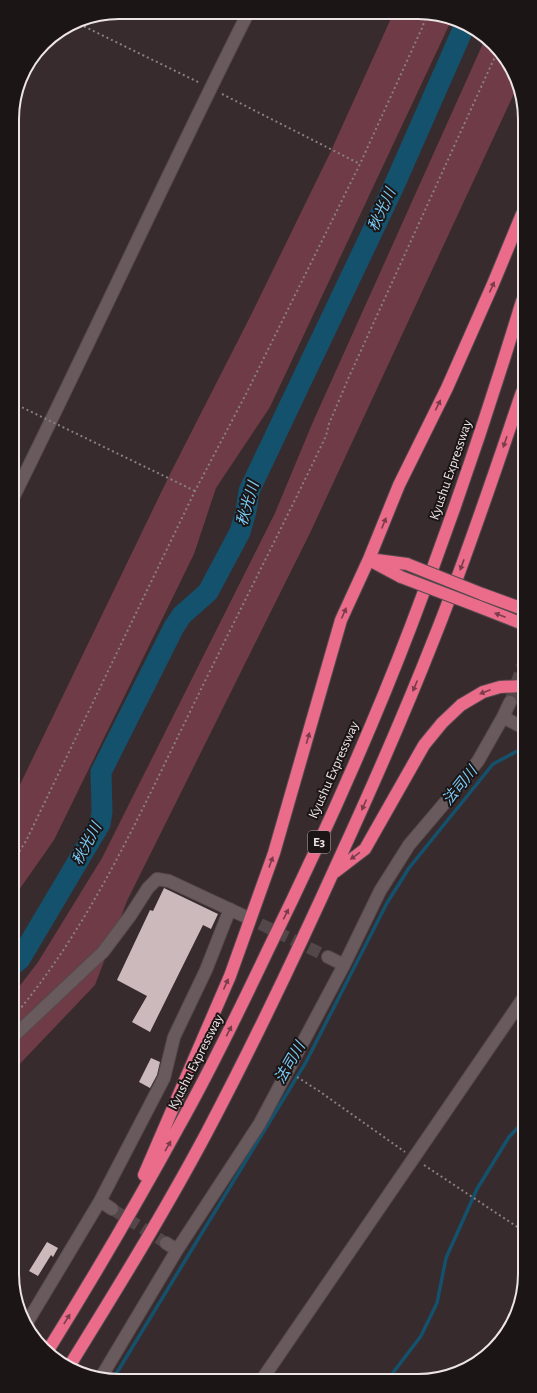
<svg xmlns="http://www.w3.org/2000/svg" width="537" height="1393" viewBox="0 0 537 1393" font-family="'Alegreya Sans','Noto Sans JP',sans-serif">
<rect width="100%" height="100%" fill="#382b2d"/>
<path fill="#6e3b46" d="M 393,14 L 439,14 L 451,21 L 270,407 L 216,488 L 194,554 L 54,840 L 14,897 L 14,797 L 170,474 L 250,317 L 330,153 Z
M 485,39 L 494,43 L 518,85 L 310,533 L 127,901 L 95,985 L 15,1069 L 15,992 L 38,962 L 102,858 L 275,513 L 312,424 Z"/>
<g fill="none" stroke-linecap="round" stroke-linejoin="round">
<path stroke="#14516d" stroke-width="3.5" d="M 389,1378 L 421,1336 L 437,1303 L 446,1258 L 477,1189 L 509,1137 L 524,1121
M 113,1379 L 306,1062 L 387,903 L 409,868 L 493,764 L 523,748"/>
<path stroke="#14516d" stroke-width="21" d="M 15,963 L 20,959 L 100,824 L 102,812 L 101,772 L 174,627 L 182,615 L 208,592 L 240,532 L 246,511 L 249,491 L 393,188 L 464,27"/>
</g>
<path fill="#cbb9bc" d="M 164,888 L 218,914 L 211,929 L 203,925 L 150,1032 L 132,1022 L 147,996 L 117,980 L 150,910 L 153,911 Z
M 151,1058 L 160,1062 L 157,1075 L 150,1088 L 139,1082 Z
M 47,1242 L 58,1248 L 53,1257 L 51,1255 L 38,1276 L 29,1271 Z"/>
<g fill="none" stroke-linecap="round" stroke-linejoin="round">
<path stroke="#534749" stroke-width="12" stroke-dasharray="12 6" stroke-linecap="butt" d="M 510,702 L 523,664
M 244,916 L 328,957
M 112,1209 L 166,1243"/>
<g stroke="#55494b" stroke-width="14">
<path id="minor" d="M 13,498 C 93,337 167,174 248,13
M 503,717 L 520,726 L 523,726
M 328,957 L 344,965
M 15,1035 L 103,952 L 130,916 L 148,888 L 157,879 L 169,881 L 244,916
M 100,1201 L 112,1209
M 166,1243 L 177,1250
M 28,1321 L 100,1201 L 164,1078 L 174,1037 L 206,970 L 230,909
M 100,1379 L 177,1250 L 260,1123 L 344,965 L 380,891 L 409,845 L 448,799 L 478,761 L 503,717 L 510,702"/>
</g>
<g stroke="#55494b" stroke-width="14">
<path id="tertiary" d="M 263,1378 L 524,997"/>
</g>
<g stroke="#55494b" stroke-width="14">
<path id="motorway" d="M 369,559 L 407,564
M 373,562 L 401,577
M 482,594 L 523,609
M 477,606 L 523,624
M 335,872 L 365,849 L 424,745 L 442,723 L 461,705 L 483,692 L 500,687 L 523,686
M 144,1175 L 230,976 L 274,853 L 341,620 L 369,559 L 399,485 L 447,388 L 493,284 L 522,214
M 47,1352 C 93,1278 137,1203 179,1126 C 211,1069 240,1009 268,950 C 320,844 369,736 411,626 C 452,519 489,410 522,301
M 70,1365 C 117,1289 165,1211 207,1132 C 255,1041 299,948 341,855 C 374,783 406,710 435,636 C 467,556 494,474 522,392"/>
</g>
<path stroke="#8a7f81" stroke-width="2" stroke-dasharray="2 3" stroke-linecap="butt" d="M 75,22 L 200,83
M 222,94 L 360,164
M 14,860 L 26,841 L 195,491 L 246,394 L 360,164 L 422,28 L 427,14
M 15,1015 C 89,927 137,820 187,718 C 233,623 281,530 326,436 L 329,424 L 348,379 L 498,50
M 297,1077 L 319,1091 L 405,1152
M 424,1165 L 525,1232"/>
<use href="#minor" stroke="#695a5d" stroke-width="12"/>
<use href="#tertiary" stroke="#695a5d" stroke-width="12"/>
<use href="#motorway" stroke="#eb6b8b" stroke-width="12"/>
<g stroke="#55494b" stroke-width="14" stroke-linecap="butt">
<path id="motorway-bridge" d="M 407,564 L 482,594
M 401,577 L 477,606"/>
</g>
<path stroke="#8a7f81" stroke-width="2" stroke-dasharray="2 3" stroke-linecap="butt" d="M 13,403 L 195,491"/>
<use href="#motorway-bridge" stroke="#eb6b8b" stroke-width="12"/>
</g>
<defs><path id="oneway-solid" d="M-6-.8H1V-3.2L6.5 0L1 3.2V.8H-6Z"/></defs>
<g fill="#793c4b">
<use href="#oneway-solid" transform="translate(492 287) rotate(-66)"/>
<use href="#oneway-solid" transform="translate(438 405) rotate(-64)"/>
<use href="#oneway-solid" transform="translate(505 442) rotate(109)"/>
<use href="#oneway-solid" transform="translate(384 523) rotate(-68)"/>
<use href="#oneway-solid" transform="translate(462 565) rotate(110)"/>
<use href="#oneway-solid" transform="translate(344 613) rotate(-66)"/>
<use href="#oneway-solid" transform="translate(500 615) rotate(-159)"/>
<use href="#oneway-solid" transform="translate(415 686) rotate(113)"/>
<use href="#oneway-solid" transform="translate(485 692) rotate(159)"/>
<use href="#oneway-solid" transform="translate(308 738) rotate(-74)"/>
<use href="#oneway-solid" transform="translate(364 805) rotate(114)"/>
<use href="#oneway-solid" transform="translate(355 856) rotate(144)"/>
<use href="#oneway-solid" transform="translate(271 862) rotate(-70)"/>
<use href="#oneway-solid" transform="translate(286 914) rotate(-64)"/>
<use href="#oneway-solid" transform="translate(226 984) rotate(-66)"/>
<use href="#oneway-solid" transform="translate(229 1031) rotate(-63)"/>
<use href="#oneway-solid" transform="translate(168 1146) rotate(-60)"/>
<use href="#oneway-solid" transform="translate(67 1319) rotate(-58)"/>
</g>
<g text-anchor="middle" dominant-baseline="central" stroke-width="4" stroke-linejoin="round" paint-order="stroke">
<rect fill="#1b1516" stroke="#aea6a7" stroke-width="1" x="308" y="831" width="22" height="22" rx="3"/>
<g font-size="13" font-weight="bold" fill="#ede4e5">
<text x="319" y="842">E3</text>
</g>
<g font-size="14" fill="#ede4e5" stroke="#1b1516">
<text transform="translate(451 470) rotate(-71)">Kyushu Expressway</text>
<text transform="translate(334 770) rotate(-66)">Kyushu Expressway</text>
<text transform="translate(196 1062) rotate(-63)">Kyushu Expressway</text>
</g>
<g font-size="15" font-style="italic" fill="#7bccf7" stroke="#1b1516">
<text transform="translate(382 210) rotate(-65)">秋光川</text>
<text transform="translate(248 504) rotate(-74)">秋光川</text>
<text transform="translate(460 786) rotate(-51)">法司川</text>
<text transform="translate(87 844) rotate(-62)">秋光川</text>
<text transform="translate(290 1063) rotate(-60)">法司川</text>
</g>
</g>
<path d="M0 0H537V1393H0ZM119 19H418A100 100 0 0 1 518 119V1274A100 100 0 0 1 418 1374H119A100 100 0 0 1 19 1274V119A100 100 0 0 1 119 19Z" fill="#1b1516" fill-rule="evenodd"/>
<path fill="none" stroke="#ede4e5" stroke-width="2" d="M119 19H418A100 100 0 0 1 518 119V1274A100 100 0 0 1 418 1374H119A100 100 0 0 1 19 1274V119A100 100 0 0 1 119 19Z"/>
</svg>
